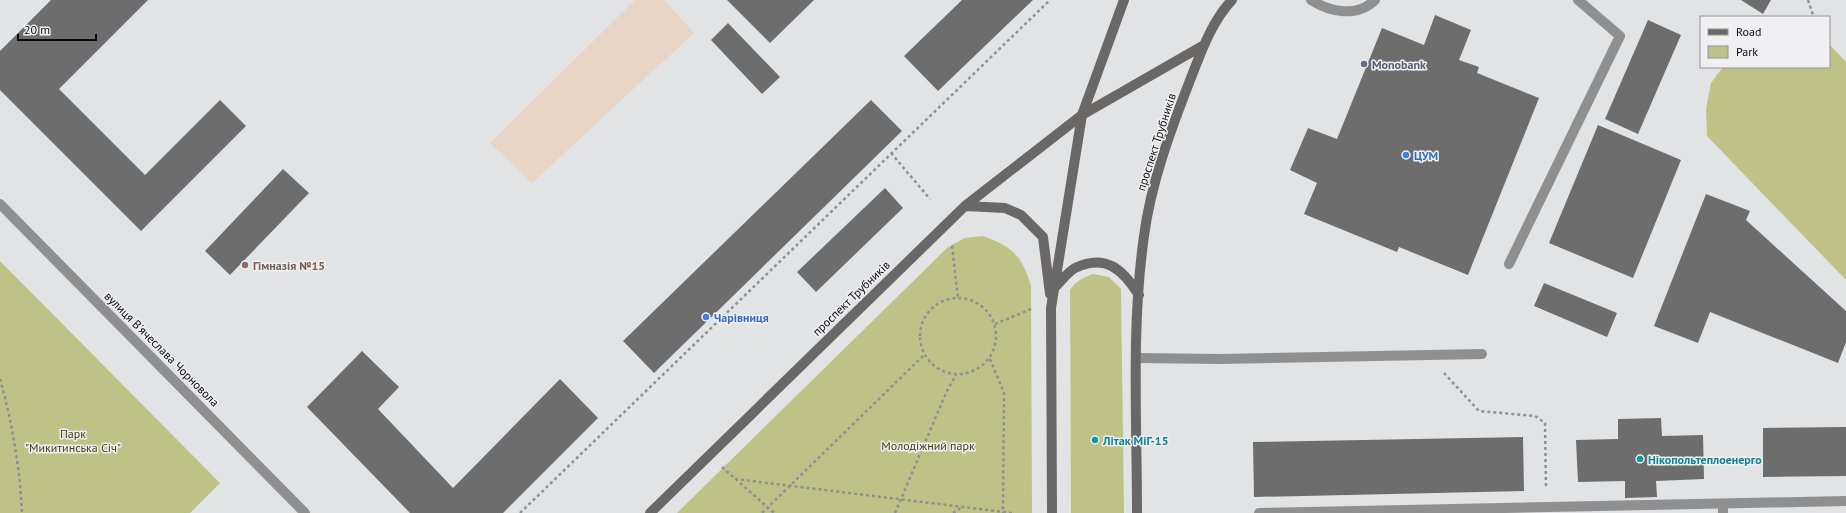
<svg xmlns="http://www.w3.org/2000/svg" width="1846" height="513" viewBox="0 0 1846 513" font-family="'PT Sans',sans-serif">
<rect width="100%" height="100%" fill="#e2e3e5"/>
<path fill="#e8d5c6" d="M 635,0 L 664,0 L 694,33 L 532,183 L 490,143 Z"/>
<path fill="#bec287" d="M 1829,44 L 1846,62 L 1846,280 L 1707,136 L 1706,109 L 1711,83 L 1723,67 L 1829,67 Z
M 983,236 C 1013,247 1022,256 1031,286 L 1032,513 L 677,513 L 948,247 L 965,238 Z
M 0,261 L 220,483 L 190,513 L 0,513 Z
M 1093,274 L 1109,277 L 1121,289 L 1124,513 L 1071,513 L 1070,290 C 1076,281 1082,278 1093,274 Z"/>
<path fill="#6e6d6e" d="M 51,0 L 148,0 L 59,89 L 145,175 L 220,100 L 246,126 L 141,231 L 0,90 L 0,51 Z
M 727,0 L 814,0 L 770,43 Z
M 962,0 L 1033,0 L 938,91 L 904,56 Z
M 1741,0 L 1771,0 L 1763,14 Z
M 1435,15 L 1471,30 L 1459,60 L 1479,67 L 1477,73 L 1539,98 L 1468,275 L 1399,247 L 1397,252 L 1304,214 L 1317,183 L 1290,170 L 1308,128 L 1337,139 L 1382,28 L 1424,45 Z
M 1648,20 L 1681,35 L 1638,134 L 1605,119 Z
M 728,23 L 780,77 L 762,94 L 711,40 Z
M 871,100 L 902,131 L 654,373 L 623,341 Z
M 1598,125 L 1681,160 L 1633,278 L 1549,243 Z
M 283,169 L 309,193 L 230,275 L 205,251 Z
M 885,188 L 903,208 L 816,292 L 797,272 Z
M 1706,194 L 1750,211 L 1746,220 L 1846,311 L 1846,342 L 1838,363 L 1710,312 L 1698,343 L 1654,326 Z
M 1544,283 L 1617,313 L 1607,337 L 1534,306 Z
M 362,351 L 399,387 L 378,409 L 453,488 L 560,379 L 598,418 L 503,513 L 410,513 L 307,407 Z
M 1661,418 L 1662,436 L 1703,435 L 1704,479 L 1656,481 L 1657,497 L 1625,498 L 1625,481 L 1578,482 L 1576,440 L 1618,439 L 1618,419 Z
M 1846,427 L 1846,476 L 1763,477 L 1763,428 Z
M 1523,437 L 1524,491 L 1254,497 L 1253,442 Z"/>
<g fill="none" stroke-linecap="round" stroke-linejoin="round">
<path stroke="#8f9091" stroke-width="2.5" stroke-dasharray="3 3" stroke-linecap="butt" d="M 1808,0 L 1813,15
M 891,153 L 930,199
M 952,246 L 958,298
M920 336a38 38 0 1 1 76 0a38 38 0 1 1-76 0Z
M 995,324 L 1031,309
M 990,359 L 1004,393 L 1003,513
M 1444,373 L 1479,411 L 1535,416 L 1545,423 L 1546,489
M 0,379 C 12,422 20,468 22,513
M 722,467 L 774,513
M 735,479 L 1012,513
M 520,513 L 1050,0
M 762,513 L 924,355
M 895,513 L 946,393 L 956,375
M 953,513 L 962,507"/>
<path stroke="#908f8f" stroke-width="10" d="M 1311,0 C 1330,12 1357,18 1375,0
M 1509,264 L 1620,36 L 1578,0
M 1137,358 L 1220,359 L 1482,354
M 1723,504 L 1723,513"/>
<path stroke="#908f8f" stroke-width="10" d="M 0,204 L 305,513
M 1259,513 L 1846,501"/>
<path stroke="#696867" stroke-width="10" d="M 965,206 L 1005,208 L 1021,215 L 1043,237 L 1050,294
M 1055,287 C 1061,281 1068,272 1075,268 C 1106,253 1123,270 1139,295
M 650,513 L 965,206 L 1082,115 L 1204,45
M 1052,513 L 1051,308 L 1082,115 L 1124,0
M 1137,513 C 1137,421 1131,327 1144,236 C 1151,183 1170,132 1189,83 C 1200,55 1211,22 1232,0"/>
</g>
<circle fill="#5c6f8a" stroke="#f0f0f2" stroke-width="1.5" cx="1364" cy="64" r="4"/>
<g fill="#3f7fe0" stroke="#f0f0f2" stroke-width="1.5">
<circle cx="1406" cy="155" r="4"/>
<circle cx="706" cy="317" r="4"/>
</g>
<circle fill="#8d6e63" stroke="#f0f0f2" stroke-width="1.5" cx="245" cy="265" r="4"/>
<g fill="#0f9aa8" stroke="#f0f0f2" stroke-width="1.5">
<circle cx="1095" cy="440" r="4"/>
<circle cx="1640" cy="459" r="4"/>
</g>
<g text-anchor="middle" dominant-baseline="central" stroke-width="3" stroke-linejoin="round" paint-order="stroke">
<g font-size="12" font-weight="bold" fill="#4e5e75" stroke="#f0f0f2" text-anchor="start">
<text x="1372" y="64">Monobank</text>
</g>
<g font-size="12" fill="#0b0b0c" stroke="#f0f0f2">
<text transform="translate(1156 142) rotate(-72)">проспект Трубників</text>
<text transform="translate(851 298) rotate(-44)">проспект Трубників</text>
<text transform="translate(162 349) rotate(45)">вулиця В'ячеслава Чорновола</text>
</g>
<g font-size="12" font-weight="bold" fill="#366cbe" stroke="#f0f0f2" text-anchor="start">
<text x="1414" y="155">ЦУМ</text>
<text x="714" y="317">Чарівниця</text>
</g>
<g font-size="12" font-weight="bold" fill="#785e54" stroke="#f0f0f2" text-anchor="start">
<text x="253" y="265">Гімназія №15</text>
</g>
<g font-size="12" fill="#3c3e14" stroke="#f0f0f2">
<text x="73" y="433">Парк<tspan x="73" dy="14">"Микитинська Січ"</tspan></text>
<text x="928" y="445">Молодіжний парк</text>
</g>
<g font-size="12" font-weight="bold" fill="#0d838f" stroke="#f0f0f2" text-anchor="start">
<text x="1103" y="440">Літак МіГ-15</text>
<text x="1648" y="459">Нікопольтеплоенерго</text>
</g>
</g>
<rect x="1700" y="16" width="130" height="52" fill="#f0f0f2" stroke="#949496"/>
<rect x="1708" y="29" width="20" height="6" fill="#696867" stroke="#949496"/>
<text x="1736" y="36" font-size="12" fill="#0b0b0c">Road</text>
<rect x="1708" y="46" width="20" height="12" fill="#bec287" stroke="#949496"/>
<text x="1736" y="56" font-size="12" fill="#0b0b0c">Park</text>
<path d="M18 34v6h78v-6" fill="none" stroke="#0b0b0c" stroke-width="2"/>
<text x="24" y="34" font-size="12" fill="#0b0b0c" stroke="#f0f0f2" stroke-width="3" paint-order="stroke">20 m</text>
</svg>
